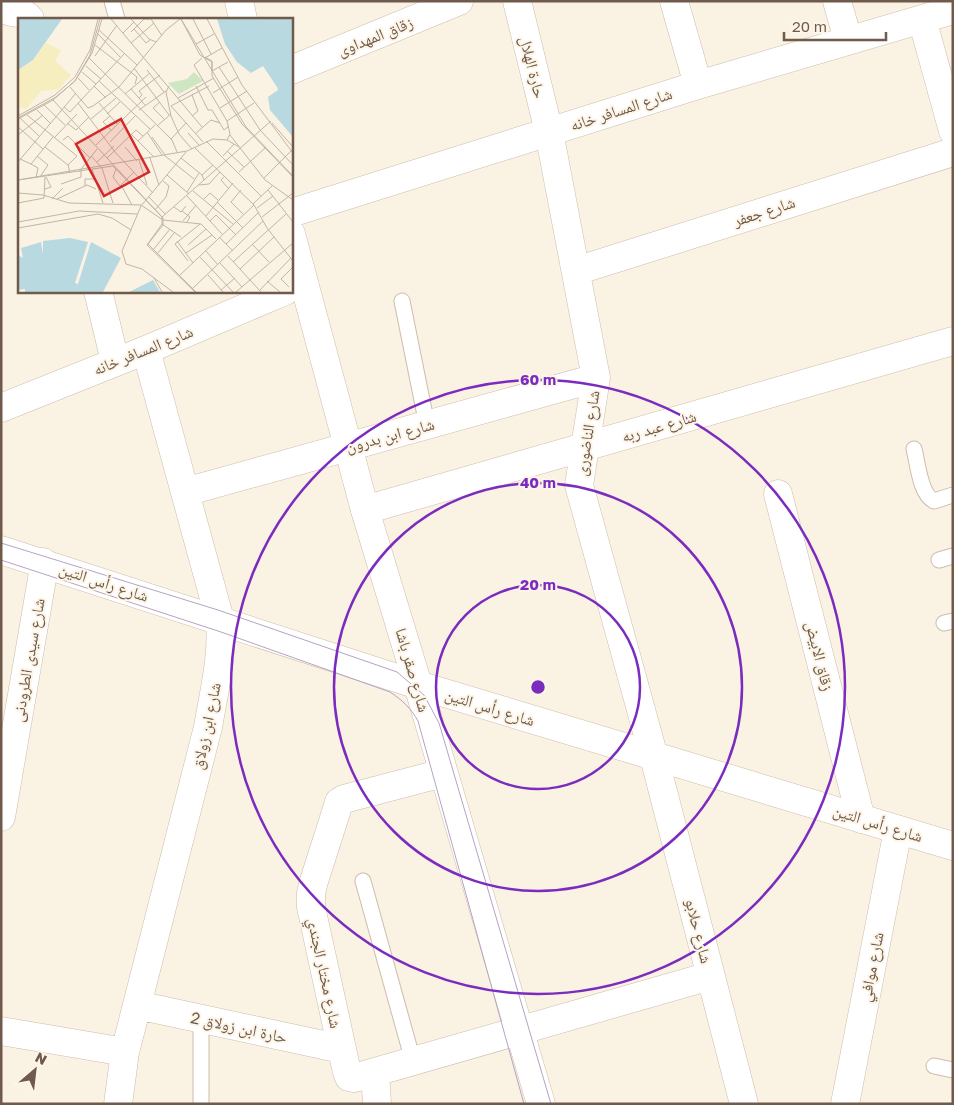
<svg xmlns="http://www.w3.org/2000/svg" width="954" height="1105" viewBox="0 0 954 1105" font-family="'Golos Text','Noto Naskh Arabic',sans-serif">
<rect width="100%" height="100%" fill="#faf2e2"/>
<g fill="none" stroke-linecap="round" stroke-linejoin="round">
<g stroke="#ccbdad" stroke-width="17">
<path id="lane" d="M 112,1 L 117,19
M 402,301 L 427,425
M 914,449 C 918,464 920,494 934,501 L 953,495
M 939,560 L 953,556
M 944,623 L 953,621
M 363,881 L 413,1061
M 201,1019 L 201,1104
M 934,1066 L 953,1070"/>
</g>
<g stroke="#ccbdad" stroke-width="29">
<path id="street" d="M 517,1 L 549,132 L 596,378 L 579,485 L 654,757 L 744,1104
M 674,1 L 698,85
M 837,1 L 848,40
M 1,6 C 12,17 22,9 30,19
M 922,19 L 953,131
M 291,70 L 459,1
M 291,213 L 698,85 L 953,10
M 576,271 L 953,152
M 98,291 L 115,361
M 1,408 L 146,350 L 285,291
M 185,492 L 596,378
M 778,494 L 861,819
M 365,510 L 953,341
M 443,773 L 344,799 L 339,802 L 337,809 L 314,881 L 311,893 L 311,907 L 347,1072 L 349,1077 L 354,1078 L 710,976
M 1,817 L 43,573 L 43,562
M 137,1005 L 342,1049
M 1,1031 L 125,1052
M 375,1072 L 377,1104
M 118,1104 L 125,1052 L 208,727 C 214,692 223,656 220,620 L 146,350
M 845,1104 L 898,830"/>
</g>
<g stroke="#cfbdab" stroke-width="29">
<path id="secondary" d="M 239,1 L 243,19
M 291,234 L 365,510 L 418,685 L 541,1104
M 1,550 L 418,685 L 953,846"/>
</g>
<use href="#lane" stroke="#fff" stroke-width="15"/>
<use href="#street" stroke="#fff" stroke-width="28"/>
<use href="#secondary" stroke="#fff" stroke-width="28"/>
<path stroke="#b5a3c2" stroke-width="1" d="M 1,543 L 218,610 L 397,672 L 424,695 L 439,723 L 551,1104
M 1,560 L 221,632 L 390,692 C 402,700 411,708 418,721 L 524,1104"/>
</g>
<g fill="none" stroke="#7b2cbf" stroke-width="2.5">
<circle cx="538" cy="687" r="102"/>
<circle cx="538" cy="687" r="204"/>
<circle cx="538" cy="687" r="307"/>
</g>
<g text-anchor="middle" dominant-baseline="central" stroke-width="4" stroke-linejoin="round" paint-order="stroke">
<g font-size="16" fill="#6f5a4b" stroke="#fdf6e8">
<text transform="translate(375 36) rotate(-22)">زقاق المهداوى</text>
<text transform="translate(533 67) rotate(76)">حارة الهلال</text>
<text transform="translate(621 109) rotate(-18)">شارع المسافر خانه</text>
<text transform="translate(764 211) rotate(-18)">شارع جعفر</text>
<text transform="translate(143 350) rotate(-22)">شارع المسافر خانه</text>
<text transform="translate(659 426) rotate(-16)">شارع عبد ربه</text>
<text transform="translate(587 433) rotate(-81)">شارع الناضورى</text>
<text transform="translate(390 435) rotate(-15)">شارع ابن بدرون</text>
<text transform="translate(104 582) rotate(18)">شارع رأس التين</text>
<text transform="translate(820 656) rotate(76)">زقاق الابيض</text>
<text transform="translate(28 660) rotate(-80)">شارع سيدى الطرودنى</text>
<text transform="translate(413 670) rotate(74)">شارع صقر باشا</text>
<text transform="translate(490 707) rotate(17)">شارع رأس التين</text>
<text transform="translate(206 726) rotate(-78)">شارع ابن زولاق</text>
<text transform="translate(878 823) rotate(17)">شارع رأس التين</text>
<text transform="translate(699 931) rotate(76)">شارع حلابو</text>
<text transform="translate(871 967) rotate(-79)">شارع موافي</text>
<text transform="translate(325 973) rotate(78)">شارع مختار الجندي</text>
<text transform="translate(239 1027) rotate(12)">حارة ابن زولاق 2</text>
</g>
</g>
<g transform="translate(18 18)">
<rect width="275" height="275" fill="#faf2e2"/>
<path d="M 176,54 L 185,63 L 161,76 L 150,65 L 169,61 Z" fill="#cee6c2"/>
<path d="M 28,25 L 43,32 L 37,43 L 53,57 L 41,71 L 23,73 L 8,91 L 0,89 L 0,52 L 15,42 Z" fill="#f7eebf"/>
<path d="M 0,1 L 44,1 L 15,42 L 0,52 ZM 199,1 L 275,1 L 275,119 L 252,92 L 250,79 L 260,72 L 259,69 L 245,48 L 233,55 L 219,44 L 207,26 ZM 52,220 L 70,224 L 57,265 L 60,266 L 73,224 L 103,240 L 85,274 L 7,274 L 7,271 L 0,272 L 0,237 L 5,240 L 3,230 L 23,224 L 25,236 L 25,223 ZM 135,262 L 142,274 L 111,274 Z" fill="#b9d9e1"/>
<path fill="none" stroke="#c2b5a6" stroke-width="1" d="M 93,1 L 184,109M 113,1 L 131,21 L 138,24M 133,1 L 144,18M 163,1 L 228,109 L 275,158M 163,1 L 182,37 L 194,44 L 194,58 L 224,106 L 275,159M 175,1 L 193,36M 189,1 L 224,67 L 275,135M 116,11 L 128,25 L 132,22M 81,12 L 119,47M 113,14 L 126,1 L 132,1M 105,15 L 116,4M 80,16 L 103,40M 113,25 L 136,5M 178,26 L 196,16M 77,27 L 119,59 L 117,66M 77,38 L 99,7M 187,39 L 194,43 L 194,53M 71,40 L 154,122 L 159,134M 184,40 L 176,47 L 209,103 L 212,116 L 209,122M 187,40 L 204,30M 68,48 L 83,61M 201,49 L 242,112 L 275,147M 116,50 L 151,97M 129,52 L 146,74M 194,53 L 210,44M 64,54 L 78,66M 60,60 L 71,72M 81,63 L 132,111M 76,68 L 88,80M 151,68 L 148,74 L 153,98 L 161,116 L 174,131M 178,68 L 190,92 L 194,92 L 206,112 L 211,108M 52,69 L 70,90 L 75,88M 101,69 L 148,12 L 162,1M 113,71 L 127,87M 195,75 L 220,59M 107,76 L 132,55M 174,77 L 180,93 L 174,98M 121,80 L 124,77 L 121,73 L 142,57M 160,80 L 196,60M 35,82 L 144,199 L 144,206 L 129,227 L 177,274M 142,84 L 135,90 L 146,101M 60,85 L 97,134 L 135,175M 81,85 L 99,106M 26,87 L 47,107M 75,88 L 101,69M 46,89 L 52,94 L 106,36M 202,90 L 229,73M 19,92 L 32,105M 121,92 L 148,73M 89,96 L 102,84M 9,97 L 59,138 L 50,147M 0,98 L 37,77 L 57,59 L 72,32 L 80,1M 92,98 L 85,104 L 93,112M 0,100 L 38,79 L 57,63 L 72,37 L 82,1M 2,100 L 21,118M 0,101 L 35,82 L 57,63 L 74,35 L 84,1M 73,101 L 98,80M 209,103 L 236,85M 49,105 L 58,112 L 71,99M 254,105 L 275,129M 139,108 L 153,96M 0,109 L 25,131M 129,114 L 144,137M 170,115 L 181,127M 113,116 L 136,139M 177,116 L 193,102 L 202,105M 0,117 L 25,97M 212,117 L 247,162 L 275,182M 134,119 L 147,137M 36,120 L 59,96M 153,121 L 168,105M 45,122 L 50,118 L 72,140M 120,123 L 137,107M 188,123 L 243,178M 92,124 L 117,98M 185,124 L 153,88 L 191,68M 78,127 L 128,79M 27,129 L 50,147 L 52,155M 107,129 L 119,143M 177,130 L 236,187 L 249,210 L 275,243M 209,133 L 226,149M 146,137 L 176,161M 19,138 L 30,147 L 22,159M 73,138 L 84,150 L 95,185M 205,138 L 216,126M 89,140 L 118,112 L 125,118M 132,140 L 141,167M 163,140 L 184,157M 2,141 L 13,146 L 35,119M 121,142 L 129,167M 0,144 L 58,75M 79,144 L 96,128M 13,146 L 20,150 L 18,160M 74,151 L 85,185M 98,151 L 95,159 L 102,168 L 116,154M 61,154 L 79,131M 221,154 L 247,130M 149,157 L 171,176M 207,158 L 203,162 L 210,170M 246,160 L 273,133M 0,162 L 169,133 L 195,121 L 209,122 L 221,129M 0,162 L 95,148 L 145,200 L 145,207 L 130,226 L 178,274M 186,162 L 184,157 L 195,147M 43,166 L 63,159 L 63,153M 103,167 L 114,187M 181,167 L 191,166 L 202,154M 67,168 L 67,161 L 77,161M 27,171 L 33,169 L 28,159M 223,172 L 213,184 L 225,196M 250,172 L 275,204M 175,173 L 215,206M 169,174 L 181,155M 0,175 L 25,177 L 51,185 L 123,187 L 145,202 L 183,206 L 198,221M 169,178 L 204,216M 131,179 L 147,196M 34,181 L 45,170M 39,181 L 69,167 L 78,171M 186,181 L 192,175 L 200,182M 199,184 L 225,210M 0,185 L 26,180 L 27,159M 235,186 L 254,168M 156,189 L 163,194 L 168,188M 239,190 L 255,178M 137,192 L 148,179 L 151,168 L 145,163M 164,193 L 172,199 L 169,204M 188,198 L 215,165M 144,199 L 253,103M 244,199 L 275,175M 165,203 L 178,187M 192,203 L 198,197 L 218,217M 0,204 L 61,193 L 119,196M 144,206 L 163,219M 0,210 L 80,196 L 94,200 L 113,212M 201,219 L 215,233M 159,223 L 175,245M 208,226 L 241,194M 234,226 L 251,244M 170,227 L 188,211M 135,232 L 152,211M 188,233 L 200,247M 168,235 L 194,217M 139,236 L 157,214M 210,238 L 243,274M 182,239 L 215,274M 170,243 L 157,226 L 182,206M 215,244 L 268,196M 202,245 L 224,269M 222,251 L 256,219M 162,257 L 236,187M 190,257 L 205,274M 136,260 L 144,274M 249,263 L 262,274M 271,269 L 263,261 L 275,249M 174,271 L 245,203M 203,272 L 217,260M 242,272 L 273,240M 155,274 L 124,251 L 108,246 L 104,233 L 123,188 L 168,134M 218,274 L 275,225"/>
<path fill="#d62828" fill-opacity="0.15" stroke="#d62828" stroke-width="2.5" d="M 103,101 L 131,154 L 86,178 L 58,126 Z"/>
<rect width="275" height="275" fill="none" stroke="#6f5a4b" stroke-width="2.5"/>
</g>
<circle cx="538" cy="687" r="8" fill="#7b2cbf" stroke="#fdf6e8" stroke-width="2.5"/>
<g font-size="15" text-anchor="middle" font-weight="bold" fill="#7b2cbf" stroke="#fdf6e8" stroke-width="4" stroke-linejoin="round" paint-order="stroke">
<text x="538" y="385">60 m</text>
<text x="538" y="488">40 m</text>
<text x="538" y="590">20 m</text>
</g>
<rect width="954" height="1105" fill="none" stroke="#6f5a4b" stroke-width="5"/>
<g transform="translate(35 1070) rotate(28)" stroke="#fdf6e8" stroke-width="4" paint-order="stroke">
<path d="M0-4L9 19L0 12L-9 19Z" fill="#6f5a4b"/>
<text y="-8" font-size="14" font-weight="bold" text-anchor="middle" fill="#6f5a4b">N</text>
</g>
<path d="M784 32v8h102v-8" fill="none" stroke="#6f5a4b" stroke-width="2.5"/>
<text x="792" y="32" font-size="15" fill="#6f5a4b" stroke="#fdf6e8" stroke-width="4" paint-order="stroke">20 m</text>
</svg>
